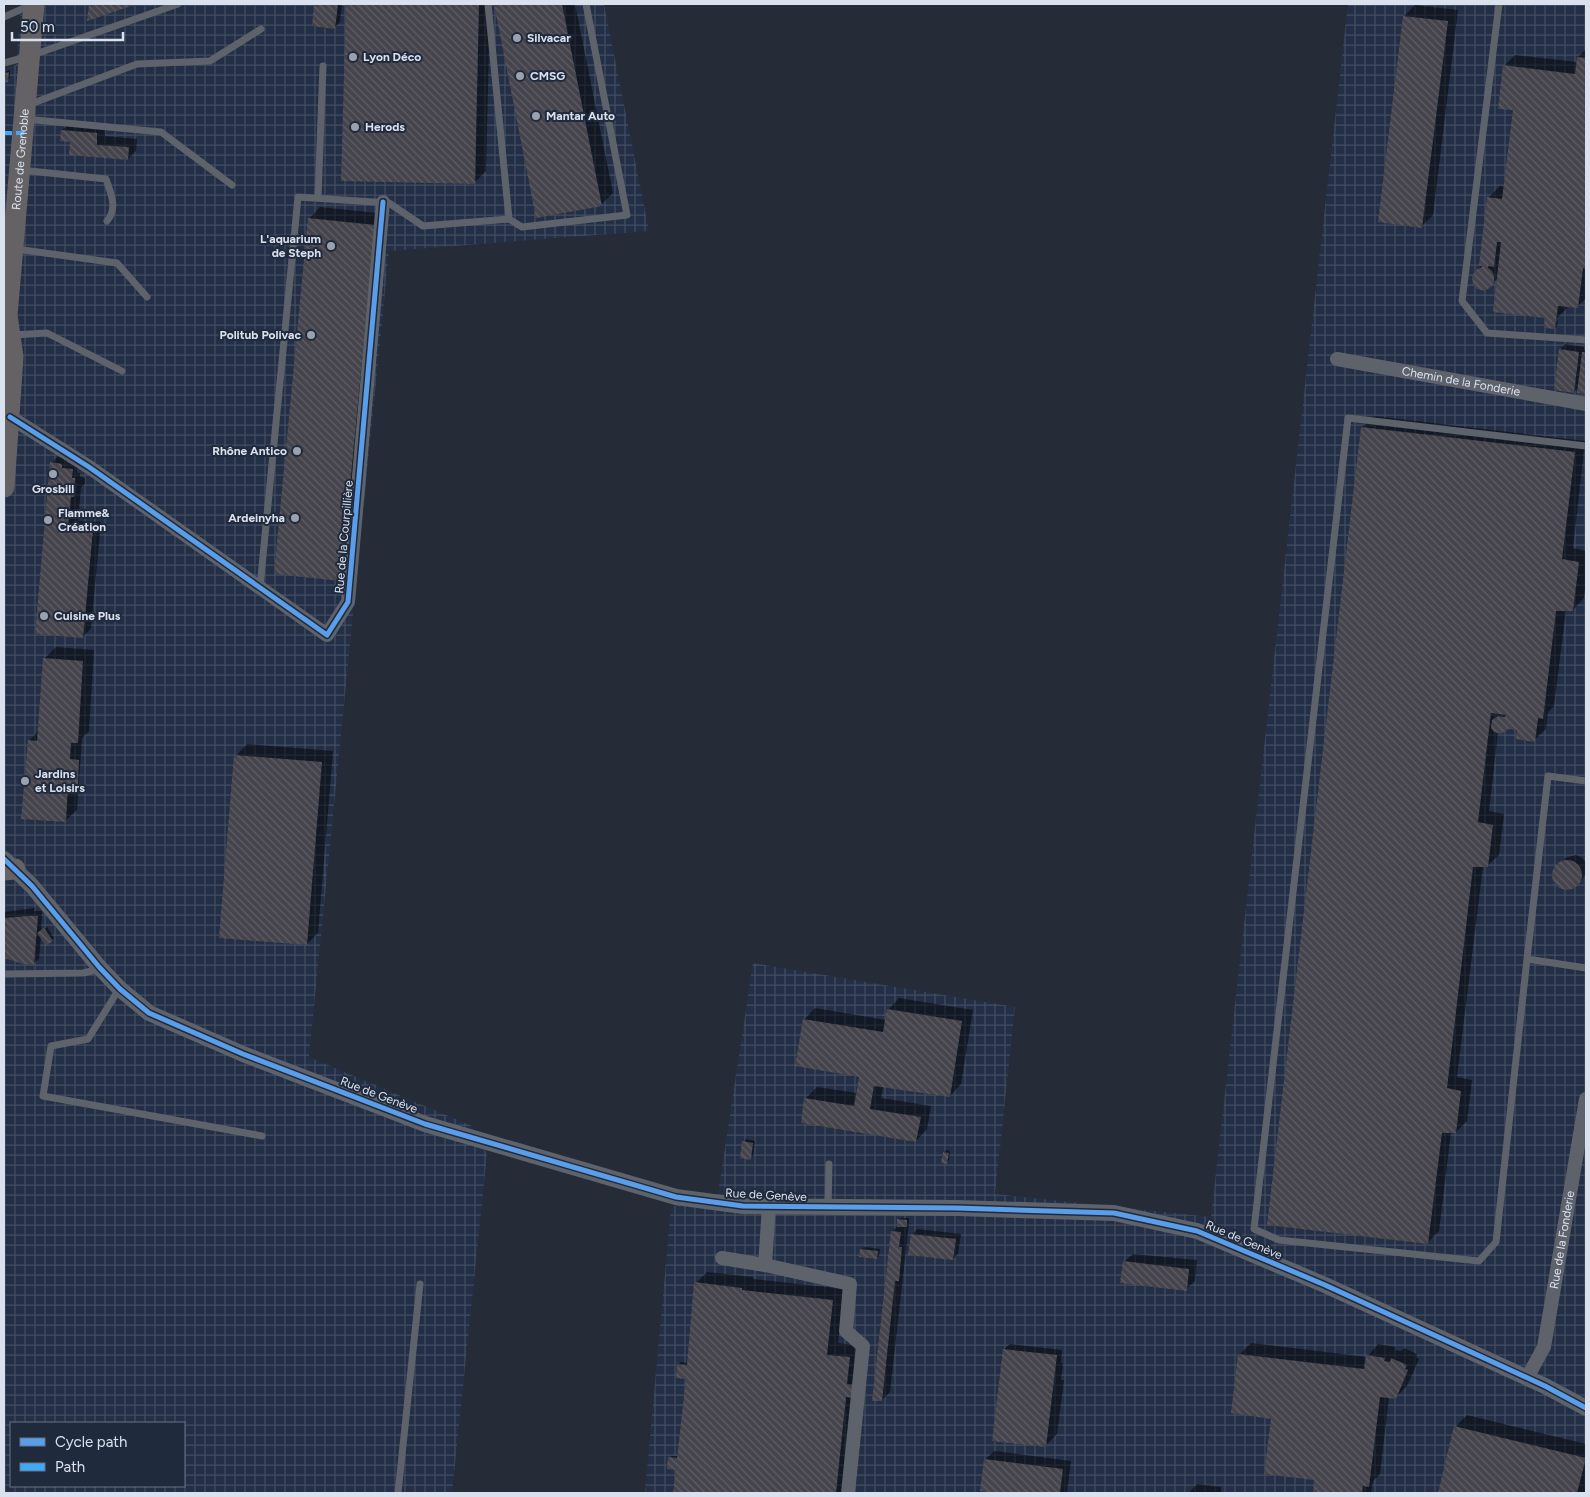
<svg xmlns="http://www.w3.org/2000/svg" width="1590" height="1497" viewBox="0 0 1590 1497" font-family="Figtree,sans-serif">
<defs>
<pattern id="industrial-grid" width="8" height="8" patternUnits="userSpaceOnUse" patternTransform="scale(1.25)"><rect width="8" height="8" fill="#232f46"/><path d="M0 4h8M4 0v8" fill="none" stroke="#424d61"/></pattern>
<pattern id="building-back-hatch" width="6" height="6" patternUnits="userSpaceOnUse" patternTransform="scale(1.25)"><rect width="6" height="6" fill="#45434b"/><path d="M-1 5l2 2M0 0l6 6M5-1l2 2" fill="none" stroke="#5f5e65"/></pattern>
</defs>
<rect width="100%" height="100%" fill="#262c37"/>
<path fill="url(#industrial-grid)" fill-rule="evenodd" d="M 21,4 L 604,4 L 649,231 L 389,251 L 309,1057 L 472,1126 L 487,1154 L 452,1493 L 4,1493 L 4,69 L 16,65 ZM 11,1423 L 184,1423 L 184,1486 L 11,1486 Z
M 1348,4 L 1586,4 L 1586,1493 L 645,1493 L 671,1207 L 718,1194 L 753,963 L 1015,1007 L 995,1194 L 1211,1217 Z"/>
<path fill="#0007" d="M 315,4 L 342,4 L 340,22 L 335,27 L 313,25 Z
M 347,4 L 490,4 L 486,171 L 474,183 L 343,180 Z
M 495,4 L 575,4 L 613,193 L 601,205 L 537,217 Z
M 1415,5 L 1458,10 L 1433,215 L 1422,226 L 1404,16 Z
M 1586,49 L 1586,298 L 1577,307 L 1568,307 L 1556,319 L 1556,323 L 1558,320 L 1557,326 L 1555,328 L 1548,317 L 1498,278 L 1491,285 L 1476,272 L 1483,264 L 1488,198 L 1500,186 L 1505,187 L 1514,111 L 1504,66 L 1515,55 L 1577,62 L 1578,57 Z
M 10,70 L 10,78 L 4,82 L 4,72 Z
M 71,122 L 105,125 L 105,136 L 137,139 L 136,151 L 128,159 L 72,141 L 62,130 Z
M 320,207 L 386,214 L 352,568 L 341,579 L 309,219 Z
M 1565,344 L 1584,347 L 1584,351 L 1586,349 L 1586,393 L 1578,392 L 1579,387 L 1574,392 L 1560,350 Z
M 1374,416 L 1585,441 L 1573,548 L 1586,551 L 1586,580 L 1584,598 L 1573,610 L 1566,610 L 1554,706 L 1548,712 L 1546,729 L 1534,740 L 1518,729 L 1508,728 L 1498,732 L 1489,811 L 1504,814 L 1499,855 L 1487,866 L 1483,866 L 1457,1077 L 1472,1080 L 1467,1121 L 1456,1132 L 1451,1132 L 1439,1231 L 1428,1242 L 1362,427 Z
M 57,457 L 67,458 L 67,463 L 77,464 L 77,473 L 80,473 L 80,477 L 85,478 L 85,484 L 81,487 L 78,521 L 101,522 L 91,628 L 83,637 L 52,463 Z
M 56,647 L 94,650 L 89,731 L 82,738 L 77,810 L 65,821 L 29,741 L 39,730 L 44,659 Z
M 247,744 L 333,751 L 318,933 L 307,944 L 236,756 Z
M 1576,855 L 1581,857 L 1586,862 L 1586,874 L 1575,887 L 1563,889 L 1556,883 L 1554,873 L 1565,858 Z
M 35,908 L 34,911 L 42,911 L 41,931 L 47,927 L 54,938 L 52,940 L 41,936 L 39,959 L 33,964 L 22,963 L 4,956 L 4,912 Z
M 899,998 L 973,1010 L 961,1084 L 950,1096 L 883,1086 L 881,1098 L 931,1106 L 927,1129 L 916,1141 L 806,1098 L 817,1087 L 857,1093 L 860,1076 L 804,1020 L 815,1008 L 886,1020 L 888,1010 Z
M 746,1139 L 755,1141 L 753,1156 L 750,1158 L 744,1142 Z
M 947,1150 L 950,1151 L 949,1160 L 947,1162 L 944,1152 Z
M 901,1218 L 909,1218 L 909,1223 L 890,1392 L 882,1400 L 892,1232 L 898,1225 L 898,1220 Z
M 917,1229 L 961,1234 L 958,1254 L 953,1259 L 912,1235 Z
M 864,1247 L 880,1249 L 879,1256 L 877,1258 L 861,1250 Z
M 1133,1254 L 1197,1260 L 1195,1281 L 1186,1289 L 1124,1262 Z
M 707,1272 L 753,1277 L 753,1279 L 844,1289 L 838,1343 L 861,1346 L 845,1493 L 675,1493 L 677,1467 L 669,1458 L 672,1456 L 679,1456 L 687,1375 L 678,1365 L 681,1362 L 688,1363 L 696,1283 Z
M 1251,1343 L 1367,1357 L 1378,1344 L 1396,1347 L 1395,1350 L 1401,1351 L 1404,1348 L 1417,1354 L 1416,1357 L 1419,1359 L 1407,1386 L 1395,1398 L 1389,1397 L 1380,1474 L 1373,1481 L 1371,1493 L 1314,1493 L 1316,1479 L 1272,1418 L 1240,1354 Z
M 1010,1344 L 1062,1350 L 1061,1363 L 1063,1363 L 1061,1380 L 1064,1380 L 1057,1434 L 1046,1445 L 1004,1349 Z
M 1467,1415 L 1586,1444 L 1585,1493 L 1440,1493 L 1456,1426 Z
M 994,1451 L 1071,1461 L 1067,1492 L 1065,1493 L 1005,1493 L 982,1490 L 985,1460 Z
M 1197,1484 L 1221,1487 L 1221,1493 L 1189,1493 Z"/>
<path fill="url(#building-back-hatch)" d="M 89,4 L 137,4 L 87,21 Z
M 314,4 L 338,4 L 335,29 L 312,26 Z
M 346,4 L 479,4 L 475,184 L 341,181 Z
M 494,4 L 562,4 L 602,206 L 536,218 Z
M 1403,16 L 1448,21 L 1422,228 L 1378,222 Z
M 1577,57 L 1586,58 L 1586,269 L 1583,268 L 1578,308 L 1558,306 L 1555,329 L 1544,328 L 1545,318 L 1493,312 L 1501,242 L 1497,242 L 1494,267 L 1488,266 L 1488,268 L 1492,271 L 1494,276 L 1494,282 L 1492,286 L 1485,291 L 1477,289 L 1473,285 L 1472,276 L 1476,270 L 1482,267 L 1482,266 L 1479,265 L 1487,197 L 1502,199 L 1513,110 L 1498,109 L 1503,65 L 1575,74 Z
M 9,72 L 8,82 L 4,83 L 4,73 Z
M 61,130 L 97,133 L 97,145 L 129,147 L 128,160 L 69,155 L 70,142 L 60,141 Z
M 308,218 L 375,225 L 341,581 L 274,574 Z
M 1559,349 L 1579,352 L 1574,393 L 1554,390 Z
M 1582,352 L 1586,352 L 1586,394 L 1577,393 Z
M 1361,427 L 1575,452 L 1562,559 L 1579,562 L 1573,611 L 1556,611 L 1543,719 L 1538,718 L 1535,742 L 1516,739 L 1517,730 L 1509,729 L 1501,734 L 1494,732 L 1491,728 L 1492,720 L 1498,716 L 1505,717 L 1506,715 L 1491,713 L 1478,822 L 1493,825 L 1488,867 L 1473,867 L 1447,1088 L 1461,1091 L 1456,1133 L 1442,1133 L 1428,1244 L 1267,1225 Z
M 50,462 L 62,464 L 62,468 L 73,469 L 72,478 L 75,478 L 74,497 L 71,497 L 68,528 L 93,530 L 83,638 L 35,634 Z
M 43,658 L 83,661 L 78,743 L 71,743 L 70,759 L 79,760 L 78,785 L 68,785 L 66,822 L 21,819 L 28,740 L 37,741 Z
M 234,755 L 322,762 L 307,945 L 219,938 Z
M1552 875a15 15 0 1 1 30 0a15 15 0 1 1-30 0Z
M 27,916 L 38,916 L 34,965 L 23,964 L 4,958 L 4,918 Z
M 44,928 L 53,941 L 46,946 L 37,933 Z
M 887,1009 L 962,1021 L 950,1097 L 874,1086 L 870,1109 L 921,1117 L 916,1142 L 801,1123 L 804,1098 L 854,1106 L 859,1077 L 795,1066 L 803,1019 L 883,1032 Z
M 742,1141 L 753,1143 L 751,1160 L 740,1158 Z
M 943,1152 L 949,1153 L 947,1164 L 941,1163 Z
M 897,1219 L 907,1220 L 907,1227 L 897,1227 Z
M 891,1231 L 901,1232 L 899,1247 L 902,1247 L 899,1281 L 895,1281 L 882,1401 L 872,1401 Z
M 911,1234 L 956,1239 L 953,1260 L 908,1255 Z
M 860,1249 L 878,1251 L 877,1259 L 859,1257 Z
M 1123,1261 L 1189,1269 L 1187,1291 L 1120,1283 Z
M 694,1282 L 742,1288 L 742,1290 L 833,1300 L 827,1355 L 850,1357 L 847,1384 L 855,1385 L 853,1398 L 846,1397 L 836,1493 L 673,1493 L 676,1470 L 667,1469 L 668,1457 L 677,1458 L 686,1379 L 676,1378 L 677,1364 L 687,1365 Z
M 1003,1349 L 1057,1355 L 1046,1447 L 992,1441 Z
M 1238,1354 L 1364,1369 L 1366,1355 L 1385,1358 L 1384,1361 L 1390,1362 L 1391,1358 L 1407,1365 L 1405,1369 L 1408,1370 L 1396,1399 L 1380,1397 L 1369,1487 L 1363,1486 L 1362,1493 L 1313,1493 L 1314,1480 L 1264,1474 L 1271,1419 L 1231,1413 Z
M 1454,1426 L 1586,1458 L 1577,1493 L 1438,1493 Z
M 984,1459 L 1063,1469 L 1060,1493 L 995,1493 L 980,1491 Z"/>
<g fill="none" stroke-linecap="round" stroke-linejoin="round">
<path stroke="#5e626b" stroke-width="7" d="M 488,4 L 509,219
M 1499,4 L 1462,301 L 1487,333 L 1586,340
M 4,17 L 31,5
M 4,63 L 30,56 L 178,4
M 28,105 L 137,64 L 210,61 L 261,29
M 25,119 L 161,132 L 232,185
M 21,170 L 106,179 C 111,194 118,208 107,221
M 318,198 L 323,66
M 16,249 L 117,263 L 147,297
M 13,335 L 47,333 L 122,371
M 1586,446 L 1348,418 L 1254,1229 L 1279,1240 L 1479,1261 L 1496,1242 L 1527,959 L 1586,968
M 260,587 L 298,197 L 389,203 L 423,226 L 509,219 L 522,227 L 627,215 L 586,4
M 1527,959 L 1548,776 L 1586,781
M 4,974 L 83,973 L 100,969
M 119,989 L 88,1039 L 51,1046 L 43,1096 L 262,1136
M 828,1207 L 829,1164
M 398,1493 L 420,1284"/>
<g stroke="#5e626b" stroke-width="14">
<path id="s1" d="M 1337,359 L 1586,404"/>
<path d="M 10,417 L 89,467 L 327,635 L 348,602 L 383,202"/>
<path d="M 722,1258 L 765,1265 L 850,1284 L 846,1331 L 863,1346 L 848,1493"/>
<path d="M 765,1265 L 769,1206"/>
<path id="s2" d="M 1527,1378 L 1544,1347 L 1586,1099"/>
</g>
<path stroke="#5e626b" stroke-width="16" d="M 4,859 L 32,886 L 100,968 L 120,989 L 149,1013 L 243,1054 L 425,1124 L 676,1197 L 743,1206 L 957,1208 L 1114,1213 L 1197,1231 L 1325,1285 L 1545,1386 L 1586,1408"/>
<g stroke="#646265" stroke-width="21">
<path id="s3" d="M 4,487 L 13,357 L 7,315 L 34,4"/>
<path d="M 4,870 L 15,869"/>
</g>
<path stroke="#3fa9f5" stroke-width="4" stroke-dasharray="8 4" stroke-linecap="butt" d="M 4,133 L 24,133"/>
<g stroke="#202a3d" stroke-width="8">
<path id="cycleway" d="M 10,417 L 89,467 L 327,635 L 348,602 L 383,202
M 4,859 L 32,886 L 100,968 L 120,989 L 149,1013 L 243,1054 L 425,1124 L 676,1197 L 743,1206 L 957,1208 L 1114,1213 L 1197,1231 L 1325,1285 L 1545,1386 L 1586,1408"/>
</g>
<use href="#cycleway" stroke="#5a9eea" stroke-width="5"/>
</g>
<g fill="#9ba2ae" stroke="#202a3d" stroke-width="2">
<circle cx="517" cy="38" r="5"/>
<circle cx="353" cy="57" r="5"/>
<circle cx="520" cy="76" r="5"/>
<circle cx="536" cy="116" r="5"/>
<circle cx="355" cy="127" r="5"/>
<circle cx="331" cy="246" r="5"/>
<circle cx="311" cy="335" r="5"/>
<circle cx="297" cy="451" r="5"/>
<circle cx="53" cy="474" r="5"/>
<circle cx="295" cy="518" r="5"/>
<circle cx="48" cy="520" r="5"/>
<circle cx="44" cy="616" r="5"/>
<circle cx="25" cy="781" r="5"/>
</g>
<g text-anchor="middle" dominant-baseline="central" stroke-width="4" stroke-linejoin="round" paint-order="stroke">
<g font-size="12" font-weight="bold" fill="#dae1ee" stroke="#202a3d" text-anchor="start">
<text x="527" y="38">Silvacar</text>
<text x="363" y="57">Lyon Déco</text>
<text x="530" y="76">CMSG</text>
<text x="546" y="116">Mantar Auto</text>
<text x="365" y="127">Herods</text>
<text x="321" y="239" text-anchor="end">L'aquarium<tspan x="321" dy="14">de Steph</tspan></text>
<text x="301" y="335" text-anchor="end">Politub Polivac</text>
<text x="287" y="451" text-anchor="end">Rhône Antico</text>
<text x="53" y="489" text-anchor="middle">Grosbill</text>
<text x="58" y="513">Flamme&amp;<tspan x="58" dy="14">Création</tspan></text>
<text x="285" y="518" text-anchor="end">Ardeinyha</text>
<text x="54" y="616">Cuisine Plus</text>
<text x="35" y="774">Jardins<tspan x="35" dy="14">et Loisirs</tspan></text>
</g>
<g font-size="12" fill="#dae1ee" stroke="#202a3d">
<text stroke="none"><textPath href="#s3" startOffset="329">Route de Grenoble</textPath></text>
<text stroke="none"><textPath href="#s1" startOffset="126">Chemin de la Fonderie</textPath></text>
<text transform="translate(344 537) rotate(-85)">Rue de la Courpillière</text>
<text transform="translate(379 1095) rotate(21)">Rue de Genève</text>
<text transform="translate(766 1195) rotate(3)">Rue de Genève</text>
<text transform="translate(1244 1240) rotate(23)">Rue de Genève</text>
<text stroke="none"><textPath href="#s2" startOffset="144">Rue de la Fonderie</textPath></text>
</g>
</g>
<rect width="1590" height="1497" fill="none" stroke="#dae1ee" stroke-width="10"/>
<rect x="10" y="1422" width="175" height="65" fill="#202a3d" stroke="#6a7384"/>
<rect x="20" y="1438" width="25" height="8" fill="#5a9eea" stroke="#6a7384"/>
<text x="55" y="1447" font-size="15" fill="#dae1ee">Cycle path</text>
<rect x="20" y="1463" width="25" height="8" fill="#3fa9f5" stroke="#6a7384"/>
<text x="55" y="1472" font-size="15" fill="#dae1ee">Path</text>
<path d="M12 32v8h111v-8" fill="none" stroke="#dae1ee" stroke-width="2.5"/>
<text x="20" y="32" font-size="15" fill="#dae1ee" stroke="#202a3d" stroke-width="4" paint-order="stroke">50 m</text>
</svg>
